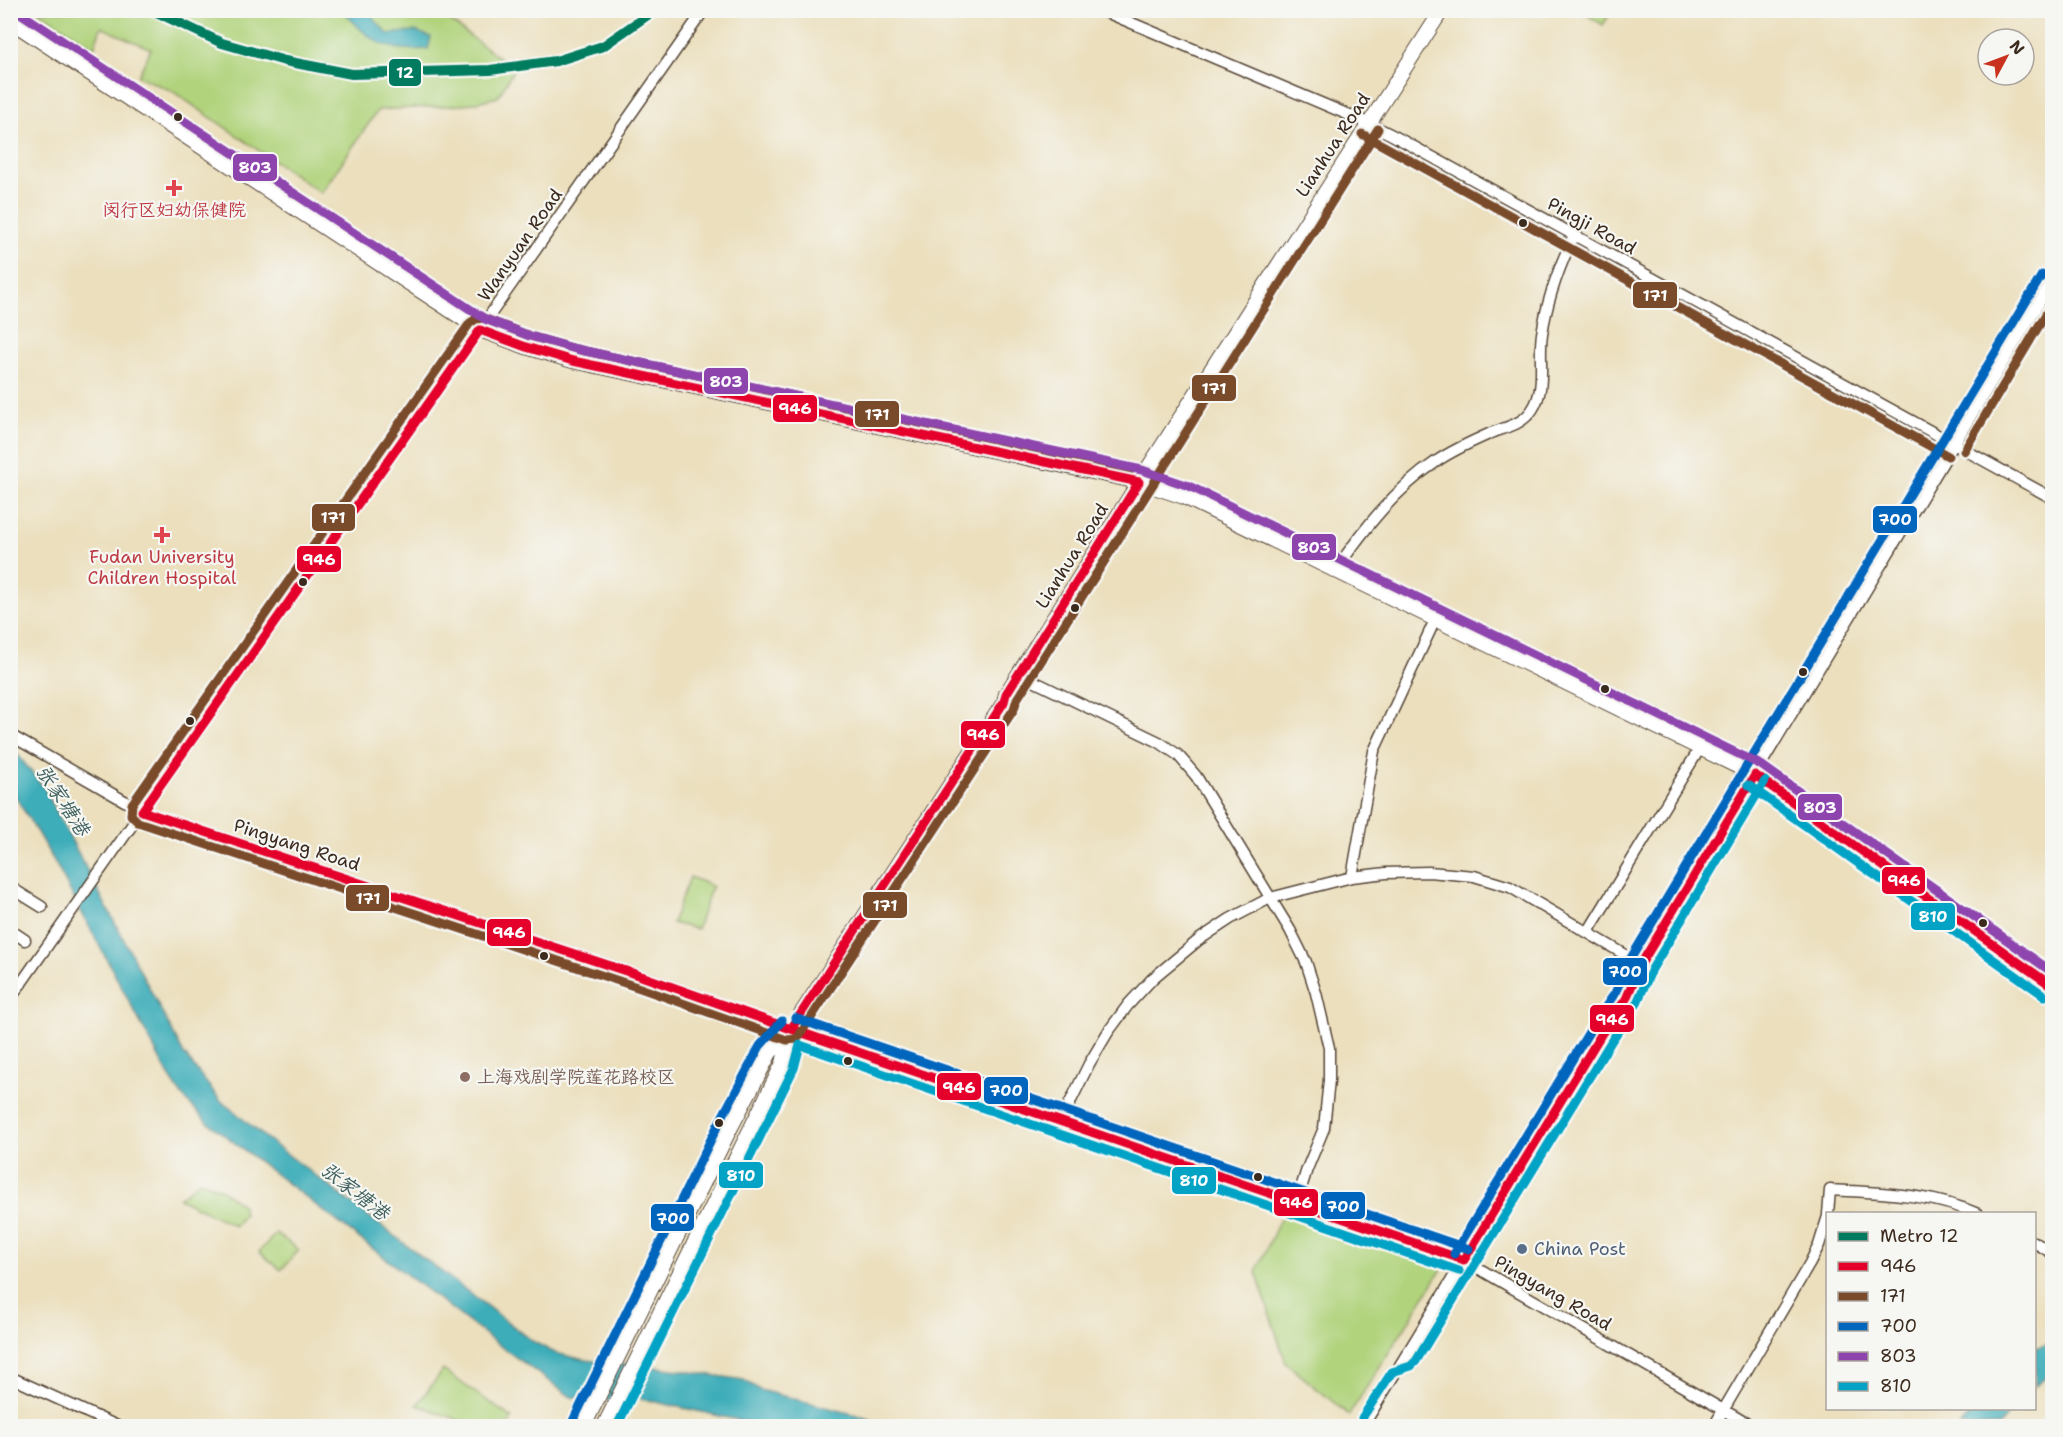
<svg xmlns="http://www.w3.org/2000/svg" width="2063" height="1437" viewBox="0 0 2063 1437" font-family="'Shantell Sans','LXGW WenKai TC',sans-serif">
<rect width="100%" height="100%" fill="#f6f6f2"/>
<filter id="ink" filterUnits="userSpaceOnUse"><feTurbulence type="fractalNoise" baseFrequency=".0167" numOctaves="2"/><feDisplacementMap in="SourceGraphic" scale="12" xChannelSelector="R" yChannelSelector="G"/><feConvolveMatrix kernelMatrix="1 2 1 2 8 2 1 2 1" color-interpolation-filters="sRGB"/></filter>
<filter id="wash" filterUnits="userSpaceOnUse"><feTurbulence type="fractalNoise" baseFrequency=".008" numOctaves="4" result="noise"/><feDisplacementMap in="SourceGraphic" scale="24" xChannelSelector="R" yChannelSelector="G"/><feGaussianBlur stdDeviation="1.35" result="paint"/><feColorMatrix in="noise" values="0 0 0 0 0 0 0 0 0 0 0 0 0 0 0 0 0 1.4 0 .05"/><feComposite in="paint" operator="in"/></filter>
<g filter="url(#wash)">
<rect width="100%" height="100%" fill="#ebdfbd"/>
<path fill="#b0d37b" stroke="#767e4c" stroke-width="1.5" d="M 37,11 L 449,11 L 445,17 L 514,69 L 498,97 L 463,105 L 378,110 L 321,193 L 172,91 L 138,76 L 151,49 L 101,27 L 94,48 Z
M 1587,11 L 1587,10 L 1612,11 L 1603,25 L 1585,14 Z
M 690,877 L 712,886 L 697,929 L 672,923 Z
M 200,1180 L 219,1188 L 242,1205 L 244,1214 L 235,1226 L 179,1198 Z
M 1284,1211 L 1446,1263 L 1349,1415 L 1286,1363 L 1256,1272 Z
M 276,1233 L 299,1250 L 281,1270 L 259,1252 Z
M 443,1370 L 512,1418 L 508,1426 L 475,1426 L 417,1405 Z"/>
<path fill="#3dadb9" stroke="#3c6c6c" stroke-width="1.5" d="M 344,11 L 370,11 L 375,20 L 388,34 L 415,31 L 431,37 L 428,49 C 387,53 369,42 344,11 Z
M 10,745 L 44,788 L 184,1054 L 220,1100 L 266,1138 L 534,1342 L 555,1353 L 585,1360 L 665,1368 L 744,1380 L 760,1390 L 857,1415 L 891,1426 L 765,1426 L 638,1398 L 625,1402 L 571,1397 L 496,1343 L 206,1121 L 183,1097 L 169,1076 L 53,859 L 11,789 Z
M 2052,1343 L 2052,1374 L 2035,1386 L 2035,1348 Z
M 1976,1409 L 1976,1408 L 2012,1409 L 1999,1426 L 1960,1426 Z"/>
</g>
<g filter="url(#ink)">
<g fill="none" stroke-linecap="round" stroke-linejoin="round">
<g stroke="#554536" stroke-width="13">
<path id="street" d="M 1101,10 L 1368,123 L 1394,136 L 2052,498
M 1335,571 C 1364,529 1394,490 1437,461 C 1453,450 1471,442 1489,434 C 1505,427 1522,425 1532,410 C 1547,389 1538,359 1542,334 C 1547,299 1559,267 1574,235
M 1019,674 L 1159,742 L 1178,755 L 1196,776 L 1290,930 L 1306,962 L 1316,993 L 1329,1048 L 1329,1080 L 1324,1128 L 1307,1169 L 1297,1201
M 10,735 L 142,811 L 644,977 L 791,1029 L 1445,1252 L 1464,1260 L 1751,1426
M 1352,877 L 1374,751 L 1435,620
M 10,887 L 42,907
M 10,930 L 25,940
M 1588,932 L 1700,748
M 10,976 L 21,984
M 10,999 L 704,10
M 1061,1121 L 1089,1064 L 1108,1032 L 1128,1005 L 1153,978 L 1200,939 L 1230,919 L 1270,898 L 1352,877 L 1386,873 L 1429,872 L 1474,876 L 1510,887 L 1641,964
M 1828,1214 L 1830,1190 C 1881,1193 1930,1193 1978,1214
M 2034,1242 L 2052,1253
M 10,1377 L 117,1426
M 1363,1426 L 1602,1033 L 1626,999 L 1641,964 L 2052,281
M 1714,1426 L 1810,1263 L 1819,1245 L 1828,1216"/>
</g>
<g stroke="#554536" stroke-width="16">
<path id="secondary" d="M 10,21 L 480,330 L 526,347 L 573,361 L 1139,482 L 1184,497 L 1755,775 L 2052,986
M 584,1426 L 729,1131 L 770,1053 L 791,1029 L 1004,702 L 1006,694 L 1139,482 L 1442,10
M 604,1426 L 783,1063 L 791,1031"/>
</g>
<use href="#street" stroke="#fff" stroke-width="10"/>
<use href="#secondary" stroke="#fff" stroke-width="14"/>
<g stroke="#f6f6f2" stroke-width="14">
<path id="bus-1" d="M 480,330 L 526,347 L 573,361 L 1139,482 L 1006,694 L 1004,702 L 791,1029 L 644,977 L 142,811 Z
M 1755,775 L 2052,986
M 791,1029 L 1464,1260
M 1464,1260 L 1602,1033 L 1626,999 L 1641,964 L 1755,775"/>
</g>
<g stroke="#f6f6f2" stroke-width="14">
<path id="bus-2" d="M 1362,134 L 1948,456
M 1964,451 L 2052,304
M 1133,469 L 576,349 L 530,336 L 483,318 L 476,319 L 470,323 L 132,804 L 131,815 L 138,822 L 640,988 L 787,1040 L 797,1039 L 1014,709 L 1017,699 L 1378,129"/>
</g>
<g stroke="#f6f6f2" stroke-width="14">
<path id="bus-3" d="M 795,1018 L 1469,1249
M 1454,1254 L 1592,1027 L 1615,993 L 1631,958 L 2042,275
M 573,1421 L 718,1125 L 760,1046 L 782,1021"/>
</g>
<g stroke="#f6f6f2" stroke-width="14">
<path id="bus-4" d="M 17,11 L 485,319 L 530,336 L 576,349 L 1142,470 L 1189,486 L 1761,765 L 2052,972"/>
</g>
<g stroke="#f6f6f2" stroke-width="14">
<path id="bus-5" d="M 1748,785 L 2045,996
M 1363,1420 L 1362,1418 L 1392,1372 L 1411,1366 L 1416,1361 L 1612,1040 L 1636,1005 L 1652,969 L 1765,781
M 617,1426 L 794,1068 L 800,1045 L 1459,1271"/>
</g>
<use href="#bus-1" stroke="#e4002b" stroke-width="9"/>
<use href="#bus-2" stroke="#7a4b2a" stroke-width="9"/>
<use href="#bus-3" stroke="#0065bd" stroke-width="9"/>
<use href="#bus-4" stroke="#8e44ad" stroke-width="9"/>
<use href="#bus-5" stroke="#03a3c5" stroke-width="9"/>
<g stroke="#f6f6f2" stroke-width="15">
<path id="metro-1" d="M 152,10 L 222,43 L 285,61 L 352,74 L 490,70 L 556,61 L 603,46 L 655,10"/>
</g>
<use href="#metro-1" stroke="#007b5f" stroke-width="10"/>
</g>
</g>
<g fill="#3b2a1e" stroke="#f6f6f2" stroke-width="2">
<circle cx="178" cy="117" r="5"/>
<circle cx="1523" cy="223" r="5"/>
<circle cx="303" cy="582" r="5"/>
<circle cx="1075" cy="608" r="5"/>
<circle cx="1803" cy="672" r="5"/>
<circle cx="1605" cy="689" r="5"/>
<circle cx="190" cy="721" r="5"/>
<circle cx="1983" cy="923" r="5"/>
<circle cx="544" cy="956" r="5"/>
<circle cx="848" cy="1061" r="5"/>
<circle cx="719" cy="1123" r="5"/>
<circle cx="1258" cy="1177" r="5"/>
</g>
<g fill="#e0444e" stroke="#f6f6f2" stroke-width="2">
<path d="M171 179h6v6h6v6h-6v6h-6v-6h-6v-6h6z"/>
<path d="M159 526h6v6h6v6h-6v6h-6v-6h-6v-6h6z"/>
</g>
<circle fill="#8d6e63" stroke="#f6f6f2" stroke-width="2" cx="465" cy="1077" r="6"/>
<circle fill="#5c6f8a" stroke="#f6f6f2" stroke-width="2" cx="1522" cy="1249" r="6"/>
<g text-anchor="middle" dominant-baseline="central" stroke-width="4.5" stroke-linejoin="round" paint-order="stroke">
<g font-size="18" fill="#3b2a1e" stroke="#f6f6f2">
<text transform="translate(1333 145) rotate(-57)">Lianhua Road</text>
<text transform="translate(1592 226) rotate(29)">Pingji Road</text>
<text transform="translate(520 245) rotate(-55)">Wanyuan Road</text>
<text transform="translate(1072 556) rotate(-58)">Lianhua Road</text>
<text transform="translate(297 845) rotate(18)">Pingyang Road</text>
<text transform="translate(1553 1293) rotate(30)">Pingyang Road</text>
</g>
<g font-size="18" fill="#be3a42" stroke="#f6f6f2">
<text x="174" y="210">闵行区妇幼保健院</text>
<text x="162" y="557">Fudan University<tspan x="162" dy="21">Children Hospital</tspan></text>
</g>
<g font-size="18" fill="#785e54" stroke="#f6f6f2" text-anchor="start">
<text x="477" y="1077">上海戏剧学院莲花路校区</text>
</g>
<g font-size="18" fill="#4e5e75" stroke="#f6f6f2" text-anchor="start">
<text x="1534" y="1249">China Post</text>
</g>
<g font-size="20" font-style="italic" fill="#3c5e5c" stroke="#f6f6f2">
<text transform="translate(63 800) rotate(57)">张家塘港</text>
<text transform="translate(355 1191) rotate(38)">张家塘港</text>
</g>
</g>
<g stroke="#f6f6f2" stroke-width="2">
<rect x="388" y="58" width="34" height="29" rx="6" fill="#007b5f"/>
<rect x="232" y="153" width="46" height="29" rx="6" fill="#8e44ad"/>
<rect x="1632" y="281" width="46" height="28" rx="6" fill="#7a4b2a"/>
<rect x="703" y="367" width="46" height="28" rx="6" fill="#8e44ad"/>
<rect x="1191" y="374" width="46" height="28" rx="6" fill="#7a4b2a"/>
<rect x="772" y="394" width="46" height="29" rx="6" fill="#e4002b"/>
<rect x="854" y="400" width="46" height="28" rx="6" fill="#7a4b2a"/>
<rect x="311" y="503" width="45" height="29" rx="6" fill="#7a4b2a"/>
<rect x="1872" y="505" width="46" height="29" rx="6" fill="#0065bd"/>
<rect x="1291" y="533" width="46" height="28" rx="6" fill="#8e44ad"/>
<rect x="296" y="545" width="46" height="28" rx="6" fill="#e4002b"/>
<rect x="960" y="720" width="46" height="29" rx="6" fill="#e4002b"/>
<rect x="1797" y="793" width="46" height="28" rx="6" fill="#8e44ad"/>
<rect x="1881" y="866" width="45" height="29" rx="6" fill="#e4002b"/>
<rect x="345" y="884" width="45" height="28" rx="6" fill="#7a4b2a"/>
<rect x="862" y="891" width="46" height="28" rx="6" fill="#7a4b2a"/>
<rect x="1910" y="902" width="46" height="29" rx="6" fill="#03a3c5"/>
<rect x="486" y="918" width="46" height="29" rx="6" fill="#e4002b"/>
<rect x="1602" y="957" width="46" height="29" rx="6" fill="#0065bd"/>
<rect x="1589" y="1004" width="46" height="29" rx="6" fill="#e4002b"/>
<rect x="936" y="1072" width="46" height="29" rx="6" fill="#e4002b"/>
<rect x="983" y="1076" width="46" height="29" rx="6" fill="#0065bd"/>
<rect x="718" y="1161" width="46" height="28" rx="6" fill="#03a3c5"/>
<rect x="1171" y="1166" width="46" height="29" rx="6" fill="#03a3c5"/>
<rect x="1273" y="1188" width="46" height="29" rx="6" fill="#e4002b"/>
<rect x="1320" y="1191" width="46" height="29" rx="6" fill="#0065bd"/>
<rect x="650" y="1203" width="45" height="29" rx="6" fill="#0065bd"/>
</g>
<g font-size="16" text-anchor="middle" font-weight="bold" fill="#fff">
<text x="405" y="78">12</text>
<text x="255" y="173">803</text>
<text x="1655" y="301">171</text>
<text x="726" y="387">803</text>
<text x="1214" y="394">171</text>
<text x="795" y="414">946</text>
<text x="877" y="420">171</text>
<text x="333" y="523">171</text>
<text x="1895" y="525">700</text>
<text x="1314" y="553">803</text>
<text x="319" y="565">946</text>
<text x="983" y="740">946</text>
<text x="1820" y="813">803</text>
<text x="1904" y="886">946</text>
<text x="368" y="904">171</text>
<text x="885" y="911">171</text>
<text x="1933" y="922">810</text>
<text x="509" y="938">946</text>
<text x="1625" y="977">700</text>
<text x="1612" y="1025">946</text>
<text x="959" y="1093">946</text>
<text x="1006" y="1096">700</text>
<text x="741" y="1181">810</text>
<text x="1194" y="1186">810</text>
<text x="1296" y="1208">946</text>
<text x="1343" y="1212">700</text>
<text x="673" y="1224">700</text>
</g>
<rect width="2063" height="1437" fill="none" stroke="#f6f6f2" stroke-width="36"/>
<rect x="1826" y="1212" width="210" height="198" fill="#f6f6f2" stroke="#aba49d" stroke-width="1.5"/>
<rect x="1838" y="1232" width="30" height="9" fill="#007b5f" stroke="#aba49d" stroke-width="1.5"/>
<text x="1880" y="1242" font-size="18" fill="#3b2a1e">Metro 12</text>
<rect x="1838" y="1262" width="30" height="9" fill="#e4002b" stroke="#aba49d" stroke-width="1.5"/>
<text x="1880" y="1272" font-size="18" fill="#3b2a1e">946</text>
<rect x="1838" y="1292" width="30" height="9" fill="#7a4b2a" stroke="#aba49d" stroke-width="1.5"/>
<text x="1880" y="1302" font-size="18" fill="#3b2a1e">171</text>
<rect x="1838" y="1322" width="30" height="9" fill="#0065bd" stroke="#aba49d" stroke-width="1.5"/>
<text x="1880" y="1332" font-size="18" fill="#3b2a1e">700</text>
<rect x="1838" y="1352" width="30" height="9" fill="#8e44ad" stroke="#aba49d" stroke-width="1.5"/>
<text x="1880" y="1362" font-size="18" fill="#3b2a1e">803</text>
<rect x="1838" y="1382" width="30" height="9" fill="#03a3c5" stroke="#aba49d" stroke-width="1.5"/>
<text x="1880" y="1392" font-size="18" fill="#3b2a1e">810</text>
<g transform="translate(2006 57) rotate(49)"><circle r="28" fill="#f6f6f2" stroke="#aba49d" stroke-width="1.5"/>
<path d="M0-4.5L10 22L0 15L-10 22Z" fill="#c8321e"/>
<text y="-9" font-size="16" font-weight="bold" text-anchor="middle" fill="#3b2a1e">N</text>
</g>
</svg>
